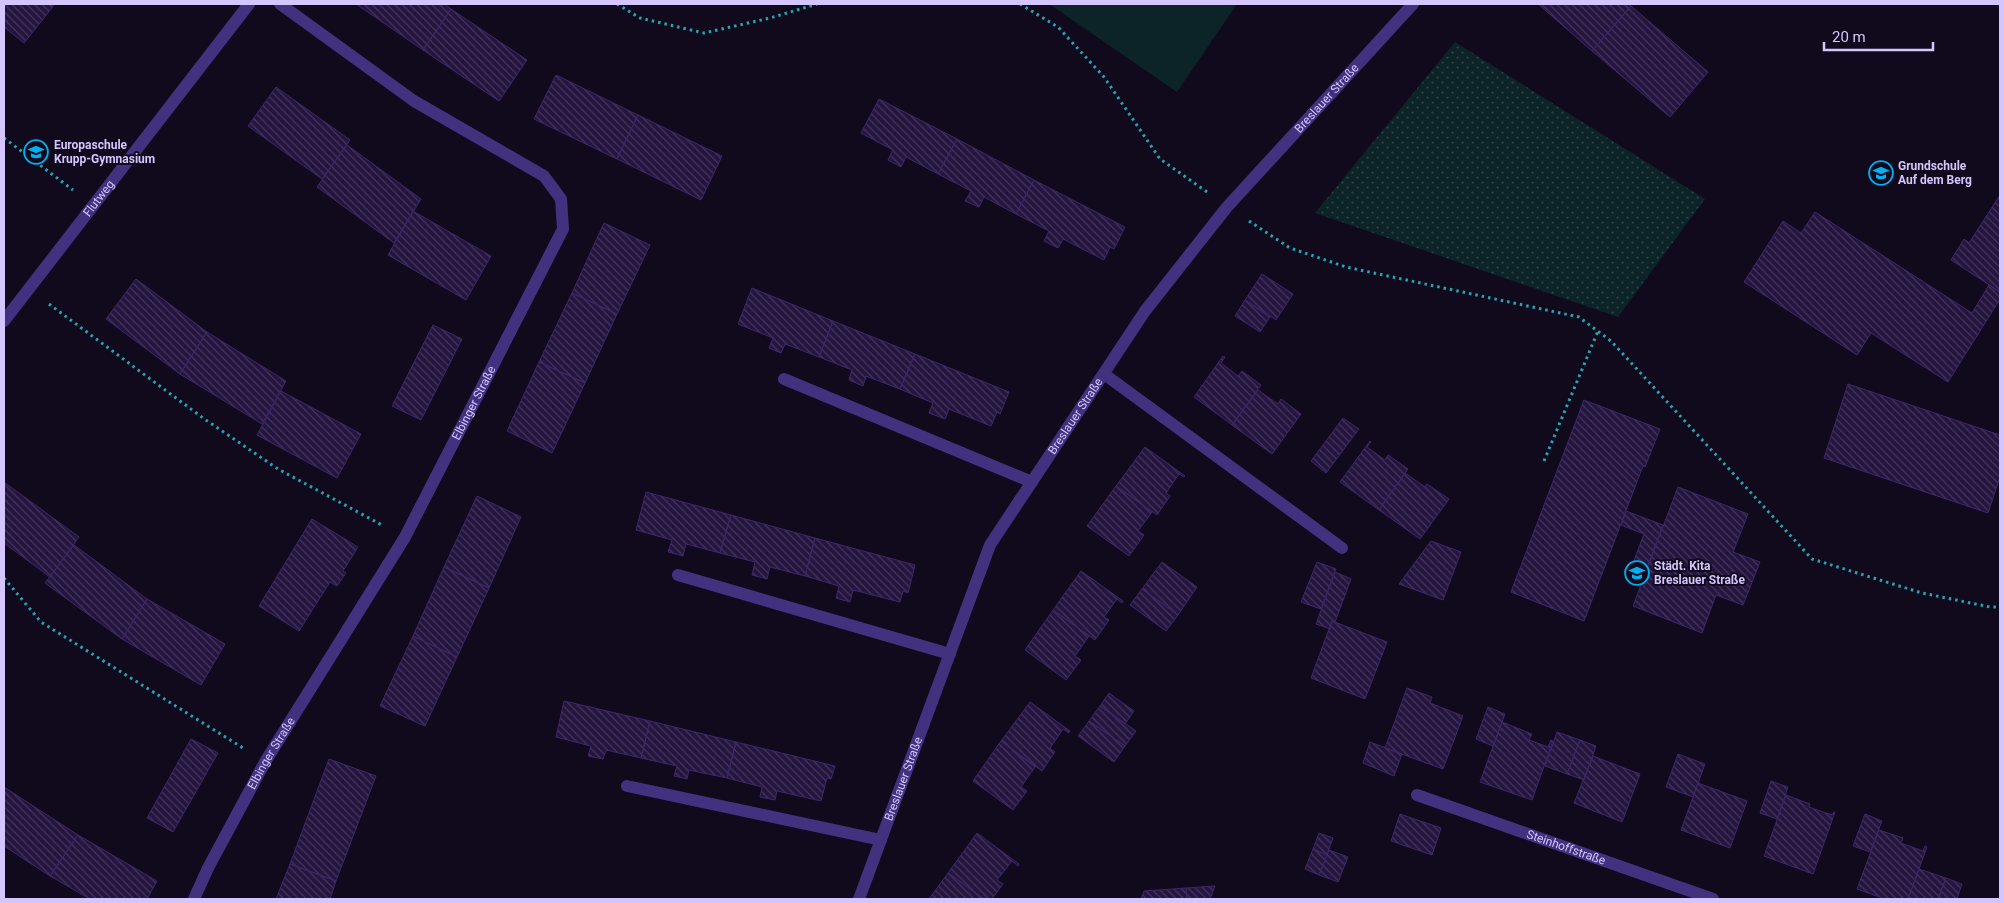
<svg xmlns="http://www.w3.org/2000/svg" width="2004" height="903" viewBox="0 0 2004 903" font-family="Roboto,sans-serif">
<defs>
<pattern id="grass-dots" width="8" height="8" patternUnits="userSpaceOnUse" patternTransform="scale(1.25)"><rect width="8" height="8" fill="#0c2327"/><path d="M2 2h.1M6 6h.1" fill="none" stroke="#2e4147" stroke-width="1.8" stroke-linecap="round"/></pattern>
<pattern id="building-back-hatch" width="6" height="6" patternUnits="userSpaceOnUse" patternTransform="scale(1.25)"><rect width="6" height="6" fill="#24153f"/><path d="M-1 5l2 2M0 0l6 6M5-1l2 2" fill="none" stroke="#43365c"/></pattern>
</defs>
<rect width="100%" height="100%" fill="#100a1c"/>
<path fill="url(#grass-dots)" d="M 1455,42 L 1705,199 L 1618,317 L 1315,213 Z"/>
<path fill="#0c2327" d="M 1049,4 L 1237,4 L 1177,92 Z"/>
<path fill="url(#building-back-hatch)" stroke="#3f256c" d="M 4,4 L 55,4 L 24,43 L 4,27 Z
M 356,4 L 444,4 L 451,9 L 423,50 Z
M 1538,4 L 1628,4 L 1631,6 L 1592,51 Z
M 1631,6 L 1708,72 L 1670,117 L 1592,51 Z
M 451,9 L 527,60 L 499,101 L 423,50 Z
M 556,75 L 638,115 L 617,159 L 534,119 Z
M 276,87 L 350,140 L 322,179 L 248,126 Z
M 879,99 L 957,139 L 938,174 L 906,157 L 901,167 L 888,160 L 893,150 L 861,133 Z
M 638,115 L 722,156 L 701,200 L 617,159 Z
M 957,139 L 1034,180 L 1016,214 L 984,197 L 979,207 L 965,201 L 971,191 L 938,174 Z
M 347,145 L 421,199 L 394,243 L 317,187 Z
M 1034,180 L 1125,227 L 1114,249 L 1110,247 L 1104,260 L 1063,239 L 1058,248 L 1044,241 L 1049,231 L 1016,214 Z
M 2000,195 L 2000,292 L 1951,260 L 1964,239 L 1969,243 Z
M 413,211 L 491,256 L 466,300 L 388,255 Z
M 1815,212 L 1972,313 L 1989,285 L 2000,292 L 2000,299 L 1948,382 L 1871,333 L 1857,355 L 1744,282 L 1783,221 L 1801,233 Z
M 604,223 L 650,245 L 617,314 L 572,293 Z
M 1262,274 L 1293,294 L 1276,320 L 1245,300 Z
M 136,279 L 207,332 L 180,374 L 106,319 Z
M 752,288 L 833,321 L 819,357 L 785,344 L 781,353 L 769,348 L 773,338 L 738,324 Z
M 572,293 L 617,314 L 585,383 L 539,362 Z
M 1245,300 L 1270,317 L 1260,332 L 1235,316 Z
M 833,321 L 915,354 L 900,389 L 866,376 L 863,386 L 849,380 L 852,370 L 819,357 Z
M 433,325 L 462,339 L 421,420 L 392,406 Z
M 207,332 L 286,381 L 262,424 L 180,374 Z
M 915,354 L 1009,392 L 1000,414 L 997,412 L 991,426 L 949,409 L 945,419 L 929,413 L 933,403 L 900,389 Z
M 1223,356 L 1225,357 L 1221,363 L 1238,376 L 1242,371 L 1261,385 L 1232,425 L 1194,397 Z
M 539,362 L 585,383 L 552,453 L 507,431 Z
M 1848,384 L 2000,435 L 2000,477 L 1988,513 L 1824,458 Z
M 1258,390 L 1278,404 L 1281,399 L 1301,414 L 1272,454 L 1232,425 Z
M 281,391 L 361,434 L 337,478 L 257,435 Z
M 1584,400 L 1660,429 L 1645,467 L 1643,466 L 1584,621 L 1511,592 Z
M 1343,418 L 1359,429 L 1326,473 L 1311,461 Z
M 1370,441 L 1371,442 L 1367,447 L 1385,460 L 1388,455 L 1408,469 L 1379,510 L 1340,482 Z
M 1145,447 L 1185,476 L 1184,477 L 1179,474 L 1166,493 L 1170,496 L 1157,515 L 1116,486 Z
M 1405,473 L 1425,487 L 1427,484 L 1449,499 L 1420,539 L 1379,510 Z
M 4,482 L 79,537 L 50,577 L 4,543 Z
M 1116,486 L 1152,512 L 1138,531 L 1144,535 L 1129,556 L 1087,526 Z
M 1678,487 L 1748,514 L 1733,552 L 1760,562 L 1743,605 L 1716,595 L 1702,633 L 1633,606 Z
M 646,492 L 731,515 L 720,553 L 686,544 L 683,556 L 668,552 L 672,540 L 636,530 Z
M 477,496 L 521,517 L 489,588 L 444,567 Z
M 1626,511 L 1663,525 L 1647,568 L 1633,563 L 1644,534 L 1621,525 Z
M 731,515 L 815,538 L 805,576 L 770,567 L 767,579 L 752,575 L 755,562 L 720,553 Z
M 312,519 L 358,547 L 343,571 L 346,573 L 337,586 L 330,582 L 299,631 L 259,606 Z
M 815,538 L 915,565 L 908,593 L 903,591 L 900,602 L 853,590 L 850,602 L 836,598 L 839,586 L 805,576 Z
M 1431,541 L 1461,552 L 1443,600 L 1399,584 Z
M 74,545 L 147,599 L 122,639 L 45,583 Z
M 1162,562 L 1197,587 L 1178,615 L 1142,589 Z
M 1317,562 L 1336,569 L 1321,609 L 1301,602 Z
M 444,567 L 489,588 L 457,657 L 413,636 Z
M 1081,571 L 1123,601 L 1122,603 L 1117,599 L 1104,617 L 1109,620 L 1095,640 L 1053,610 Z
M 1335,572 L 1351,579 L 1335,622 L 1332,621 L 1330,629 L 1316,624 Z
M 1142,589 L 1178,615 L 1166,631 L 1130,605 Z
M 147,599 L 225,644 L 201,685 L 122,639 Z
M 1053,610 L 1089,636 L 1075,656 L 1081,660 L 1066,680 L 1025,650 Z
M 1332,621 L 1387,642 L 1365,699 L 1311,678 Z
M 413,636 L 457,657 L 425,726 L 380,706 Z
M 1407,688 L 1432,697 L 1430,703 L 1463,716 L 1443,769 L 1385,748 Z
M 1109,693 L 1134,711 L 1125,724 L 1100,706 Z
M 564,701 L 650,721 L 641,758 L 606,750 L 603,759 L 588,756 L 591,746 L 556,737 Z
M 1030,702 L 1070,731 L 1069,733 L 1063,729 L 1050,748 L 1055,752 L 1042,771 L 1001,741 Z
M 1100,706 L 1136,731 L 1125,746 L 1089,721 Z
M 1488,707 L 1505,714 L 1493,746 L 1476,739 Z
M 650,721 L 736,742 L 727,778 L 689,770 L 687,779 L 674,776 L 677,766 L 641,758 Z
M 1089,721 L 1125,746 L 1114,762 L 1078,736 Z
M 1502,722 L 1532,734 L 1529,740 L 1548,747 L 1551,740 L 1553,741 L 1532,800 L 1480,782 Z
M 1557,732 L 1580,740 L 1567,774 L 1545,766 Z
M 191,739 L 218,753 L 173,832 L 147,818 Z
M 1580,740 L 1596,746 L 1584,780 L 1567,774 Z
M 1001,741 L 1035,767 L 1021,787 L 1027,791 L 1013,810 L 973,781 Z
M 736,742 L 835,766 L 831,779 L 827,778 L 821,801 L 777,791 L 775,800 L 760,797 L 762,787 L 727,778 Z
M 1370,742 L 1402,754 L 1394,776 L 1363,763 Z
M 1678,754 L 1705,764 L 1693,797 L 1666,787 Z
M 1593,756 L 1640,774 L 1622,822 L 1574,803 Z
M 329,759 L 376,776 L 336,881 L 290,864 Z
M 1771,781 L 1788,787 L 1777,819 L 1760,813 Z
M 1698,783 L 1747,801 L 1730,848 L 1681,830 Z
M 4,787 L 78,835 L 50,876 L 4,846 Z
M 1786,795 L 1810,804 L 1809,807 L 1832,815 L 1834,812 L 1835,812 L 1813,874 L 1764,856 Z
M 1400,814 L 1441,828 L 1432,855 L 1391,841 Z
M 1865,814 L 1882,821 L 1870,852 L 1853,846 Z
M 1879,830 L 1903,838 L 1901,843 L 1923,851 L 1925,846 L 1927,847 L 1908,899 L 1885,899 L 1857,889 Z
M 977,833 L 1019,864 L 1018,866 L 1012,861 L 997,880 L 1003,884 L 992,899 L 984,899 L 948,873 Z
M 1319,833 L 1333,838 L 1327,855 L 1313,849 Z
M 78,835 L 157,881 L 147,899 L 90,899 L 50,876 Z
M 1313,849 L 1327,855 L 1319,875 L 1305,869 Z
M 1329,850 L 1348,857 L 1338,882 L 1319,875 Z
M 290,864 L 336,881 L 330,899 L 276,899 Z
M 1919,869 L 1946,878 L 1938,899 L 1908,899 Z
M 948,873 L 984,899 L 929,899 Z
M 1946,878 L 1962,884 L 1957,899 L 1938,899 Z
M 1215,886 L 1210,899 L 1187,899 L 1186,888 Z
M 1186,888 L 1187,899 L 1141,899 L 1144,891 Z"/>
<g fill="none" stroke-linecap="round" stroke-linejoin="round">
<path stroke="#24a5b4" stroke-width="3" stroke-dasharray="2.5 4" stroke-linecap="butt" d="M 617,4 L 640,18 L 704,33 L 770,18 L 817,4
M 1020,4 L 1058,27 L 1104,77 L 1160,159 L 1207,192
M 4,138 L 73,190
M 1249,221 L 1290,248 L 1346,267 L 1579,317 L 1611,341 L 1812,559 L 1922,593 L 1990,607 L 2000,607
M 49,304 L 203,418 L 278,469 L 382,525
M 1544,461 L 1598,331
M 4,578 L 41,622 L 243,748"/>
<g stroke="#41317f" stroke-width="12">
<path id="s1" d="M 4,321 L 249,4"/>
<path d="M 1104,374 L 1342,548"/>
<path d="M 784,379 L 1032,482"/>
<path d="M 678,575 L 950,654"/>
<path d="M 627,786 L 881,840"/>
<path id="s2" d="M 1417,795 L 1713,899"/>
<path id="s3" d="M 194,899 L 208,868 L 265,762 L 405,537 L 563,229 L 561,199 L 544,176 L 414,101 L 280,4"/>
<path id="s4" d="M 859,899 L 990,545 L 1145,311 L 1227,207 L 1413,4"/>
</g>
</g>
<defs>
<g id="school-ring" transform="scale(1.25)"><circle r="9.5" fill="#100a1c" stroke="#00b0f0" stroke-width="1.5"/><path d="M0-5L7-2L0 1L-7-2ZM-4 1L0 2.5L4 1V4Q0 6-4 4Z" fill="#00b0f0"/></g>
</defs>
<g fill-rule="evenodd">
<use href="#school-ring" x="36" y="152"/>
<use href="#school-ring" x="1881" y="173"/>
<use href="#school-ring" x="1637" y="573"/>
</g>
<g text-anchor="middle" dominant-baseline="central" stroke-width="4" stroke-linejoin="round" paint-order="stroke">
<g font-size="12" fill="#d5c5ff" stroke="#100a1c">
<text stroke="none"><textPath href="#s4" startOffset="938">Breslauer Straße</textPath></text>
<text stroke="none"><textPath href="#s1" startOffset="155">Flutweg</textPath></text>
<text stroke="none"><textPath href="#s3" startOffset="570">Elbinger Straße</textPath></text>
<text stroke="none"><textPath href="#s4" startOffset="532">Breslauer Straße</textPath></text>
<text stroke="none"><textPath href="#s3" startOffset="165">Elbinger Straße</textPath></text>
<text stroke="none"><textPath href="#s4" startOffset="128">Breslauer Straße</textPath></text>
<text stroke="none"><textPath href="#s2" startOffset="158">Steinhoffstraße</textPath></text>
</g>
<g font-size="12" font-weight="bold" fill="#d5c5ff" stroke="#100a1c" text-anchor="start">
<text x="54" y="145">Europaschule<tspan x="54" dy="14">Krupp-Gymnasium</tspan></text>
<text x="1898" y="166">Grundschule<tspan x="1898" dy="14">Auf dem Berg</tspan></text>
<text x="1654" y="566">Städt. Kita<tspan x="1654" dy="14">Breslauer Straße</tspan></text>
</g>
</g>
<rect width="2004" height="903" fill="none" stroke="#d5c5ff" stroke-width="10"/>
<path d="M1824 42v8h109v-8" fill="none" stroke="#d5c5ff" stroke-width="2.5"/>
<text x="1832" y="42" font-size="15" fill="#d5c5ff" stroke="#100a1c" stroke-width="4" paint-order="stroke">20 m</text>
</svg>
